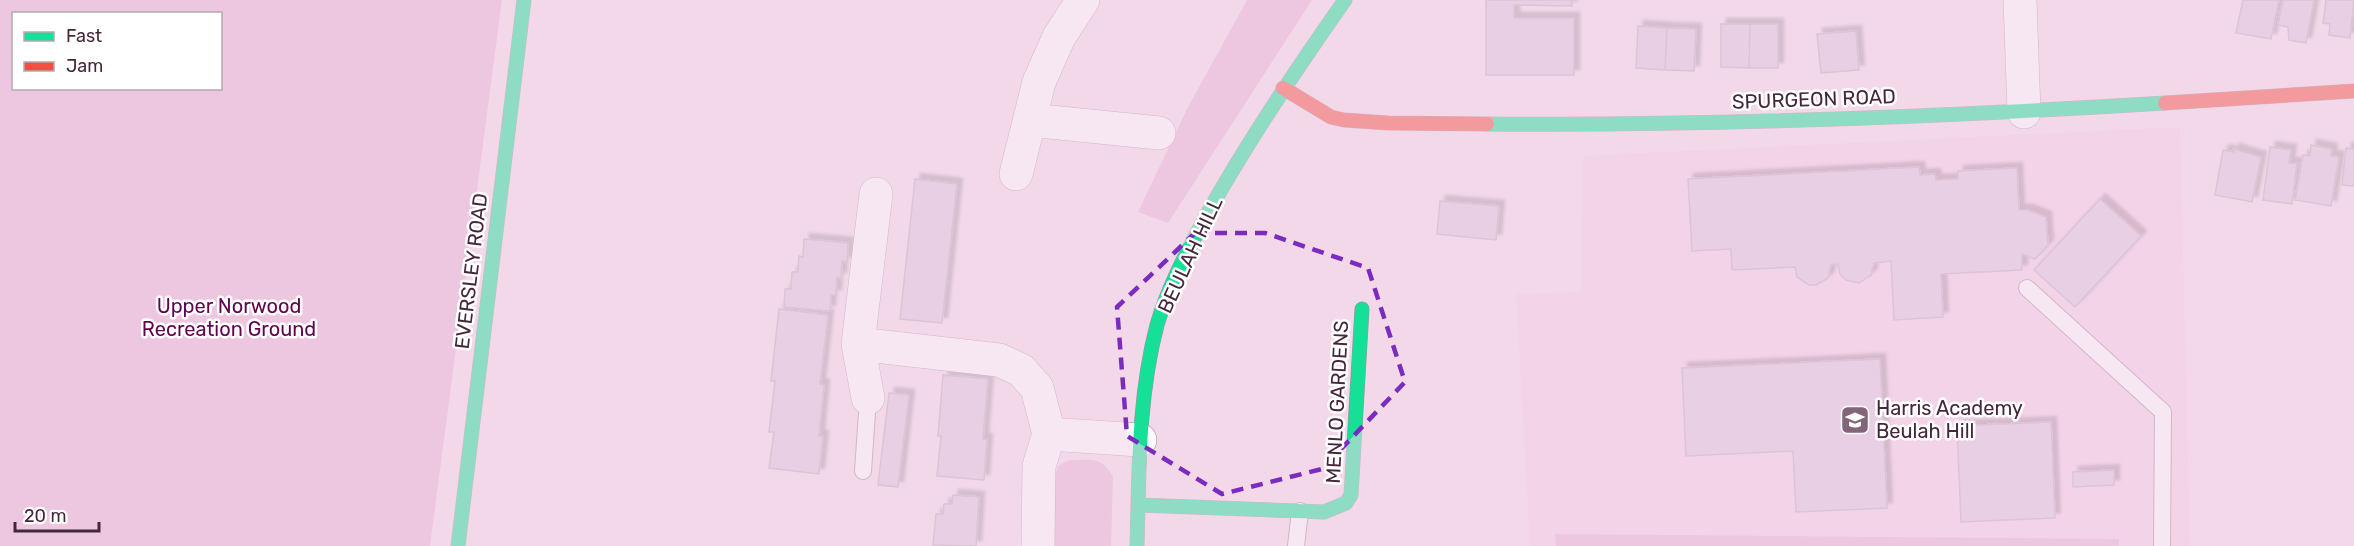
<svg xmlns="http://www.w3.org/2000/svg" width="2354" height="546" viewBox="0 0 2354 546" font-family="Rubik,sans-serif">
<defs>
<filter id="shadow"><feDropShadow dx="5.5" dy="-5.5" stdDeviation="1.5" flood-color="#0004"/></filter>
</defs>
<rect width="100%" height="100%" fill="#f2d8e9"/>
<path fill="#f4cce6" d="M 2180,127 L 2190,546 L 1530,546 L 1516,294 L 1581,292 L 1583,156 Z"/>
<path fill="#e6b2d5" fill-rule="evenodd" d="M 0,0 L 502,0 L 430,546 L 0,546 ZM 14,14 L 220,14 L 220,88 L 14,88 Z
M 1247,0 L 1312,0 L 1168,223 L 1138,212 L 1187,109 Z
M 1070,460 C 1092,460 1102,456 1113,477 L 1111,546 L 1052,546 L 1052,481 L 1059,465 Z
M 1555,534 L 2119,539 L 2119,546 L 1556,546 Z"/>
<path fill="#dec3dd" stroke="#c0abbf" stroke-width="1.5" filter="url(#shadow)" d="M 1486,0 L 1572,0 L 1572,6 L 1514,5 L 1514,18 L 1574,18 L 1574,75 L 1486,75 Z
M 2243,0 L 2279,0 L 2271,39 L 2236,33 Z
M 2283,0 L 2314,0 L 2306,43 L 2289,40 L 2288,27 L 2278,25 Z
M 2326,0 L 2354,0 L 2350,38 L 2329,35 L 2330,24 L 2323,23 Z
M 1721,24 L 1750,24 L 1749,68 L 1721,67 Z
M 1750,24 L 1778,24 L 1778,68 L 1749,68 Z
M 1638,26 L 1667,28 L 1665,70 L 1636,68 Z
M 1667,28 L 1696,29 L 1694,71 L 1665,70 Z
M 1856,31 L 1859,70 L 1821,73 L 1817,34 Z
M 2311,145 L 2332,149 L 2331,156 L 2339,157 L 2331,206 L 2295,200 L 2303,155 L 2310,156 Z
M 2270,147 L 2291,150 L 2289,163 L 2297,163 L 2292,204 L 2263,200 Z
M 2346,148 L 2354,149 L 2354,186 L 2342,185 Z
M 2234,149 L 2261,157 L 2252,202 L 2215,195 L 2223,150 L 2234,152 Z
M 1919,167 L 1920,175 L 1935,174 L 1936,180 L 1958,179 L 1958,171 L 2017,168 L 2019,210 L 2028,210 L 2046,217 L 2048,245 L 2035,259 L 2022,254 L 2022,270 L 1941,274 L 1943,317 L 1894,320 L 1891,261 L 1874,263 L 1871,275 L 1859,283 L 1846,280 L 1840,274 L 1838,264 L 1831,265 L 1828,278 L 1816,285 L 1809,285 L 1797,277 L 1795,267 L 1732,270 L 1731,249 L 1692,251 L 1688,179 Z
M 915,179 L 957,184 L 942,323 L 900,319 Z
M 2100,199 L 2141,236 L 2075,307 L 2034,270 Z
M 1440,201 L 1499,206 L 1496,240 L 1437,234 Z
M 804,239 L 848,243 L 847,262 L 842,261 L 841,278 L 837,277 L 836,295 L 831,295 L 830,311 L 784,307 L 785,289 L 791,289 L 792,272 L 798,272 L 799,256 L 803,257 Z
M 779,309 L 828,315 L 820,384 L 824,385 L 819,436 L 823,436 L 819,474 L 769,468 L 774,432 L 769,432 L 775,381 L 771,381 Z
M 1880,359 L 1887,508 L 1796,512 L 1793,451 L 1686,456 L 1682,368 Z
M 943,375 L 988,379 L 983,439 L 987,439 L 984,480 L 937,476 L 941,436 L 938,436 Z
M 889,393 L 909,395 L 898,487 L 878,485 Z
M 2051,422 L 2055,518 L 1961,522 L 1957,426 Z
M 2114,470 L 2114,485 L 2073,487 L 2073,472 Z
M 953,495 L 979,497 L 976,546 L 933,545 L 936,514 L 943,514 L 944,504 L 952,504 Z"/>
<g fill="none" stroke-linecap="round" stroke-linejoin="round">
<g stroke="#a78e9f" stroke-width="18">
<path id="lane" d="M 2027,288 L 2163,412 L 2162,546
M 863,471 L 868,398
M 1296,546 L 1300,511"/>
</g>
<g stroke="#a78e9f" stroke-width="34">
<path id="street" d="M 2020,0 L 2024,112
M 1030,120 L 1159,133
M 1016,174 L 1039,82 L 1059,37 L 1083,0
M 858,344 L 999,360 L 1021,370 L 1037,388 L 1049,434 L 1140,440
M 868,398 L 858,344 L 876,194
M 1038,546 L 1039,466 L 1049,434"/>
</g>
<g stroke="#a78e9f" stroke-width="15">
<path id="fast" d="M 1487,124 C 1713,126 1939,117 2165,103
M 1139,505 L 1324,512 L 1346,503 L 1351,495 L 1362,309
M 458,546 L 524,0
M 1137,546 C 1139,473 1138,397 1157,325 C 1168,287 1187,252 1205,218 C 1247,142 1295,71 1345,0"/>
</g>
<g stroke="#a78e9f" stroke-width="15">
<path id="jam" d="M 1283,88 L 1331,117 L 1344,120 L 1388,123 L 1487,124
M 2165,103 L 2354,91"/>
</g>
<use href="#lane" stroke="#fdf9fc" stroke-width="16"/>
<use href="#street" stroke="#fdf9fc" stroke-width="33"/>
<use href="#fast" stroke="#16e098" stroke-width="14"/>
<use href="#jam" stroke="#f24e42" stroke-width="14"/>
</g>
<path d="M0 0H2354V546H0ZM 1195,233 L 1265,233 L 1368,268 L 1405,382 L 1322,469 L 1222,494 L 1127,436 L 1117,307 Z" fill="#f2d8e9" fill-opacity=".55" fill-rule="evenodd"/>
<path fill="none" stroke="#7b2cbf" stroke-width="4.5" stroke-dasharray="12 8" stroke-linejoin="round" d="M 1195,233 L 1265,233 L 1368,268 L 1405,382 L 1322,469 L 1222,494 L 1127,436 L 1117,307 Z"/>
<defs>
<g id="school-square" transform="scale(1.5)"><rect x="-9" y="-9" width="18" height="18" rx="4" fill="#826578" stroke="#fff"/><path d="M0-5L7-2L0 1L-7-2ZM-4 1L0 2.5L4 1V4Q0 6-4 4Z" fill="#fff"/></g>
</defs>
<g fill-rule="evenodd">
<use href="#school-square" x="1855" y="420"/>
</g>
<g text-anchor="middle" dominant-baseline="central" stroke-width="5" stroke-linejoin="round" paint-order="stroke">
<g font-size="20" fill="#45273b" stroke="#fff">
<text transform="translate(1814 99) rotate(-2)">SPURGEON ROAD</text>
<text transform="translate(1190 255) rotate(-65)">BEULAH HILL</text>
<text transform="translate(471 271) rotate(-83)">EVERSLEY ROAD</text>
<text transform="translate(1337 402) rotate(-87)">MENLO GARDENS</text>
</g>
<g font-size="20" fill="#61044e" stroke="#fff">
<text x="229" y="306">Upper Norwood<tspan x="229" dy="23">Recreation Ground</tspan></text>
</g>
<g font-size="20" fill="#45273b" stroke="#fff" text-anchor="start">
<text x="1876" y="408">Harris Academy<tspan x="1876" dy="23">Beulah Hill</tspan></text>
</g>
</g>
<rect x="12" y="12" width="210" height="78" fill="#ffffff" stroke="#b5a9b1" stroke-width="1.5"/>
<rect x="24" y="32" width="30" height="9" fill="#16e098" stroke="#b5a9b1" stroke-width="1.5"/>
<text x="66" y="42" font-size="18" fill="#45273b">Fast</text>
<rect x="24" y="62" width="30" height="9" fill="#f24e42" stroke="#b5a9b1" stroke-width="1.5"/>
<text x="66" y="72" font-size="18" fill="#45273b">Jam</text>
<path d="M15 522v9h84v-9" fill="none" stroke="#45273b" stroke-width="3"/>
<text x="24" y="522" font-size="18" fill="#45273b" stroke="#ffffff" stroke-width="4.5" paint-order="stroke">20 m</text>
</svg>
